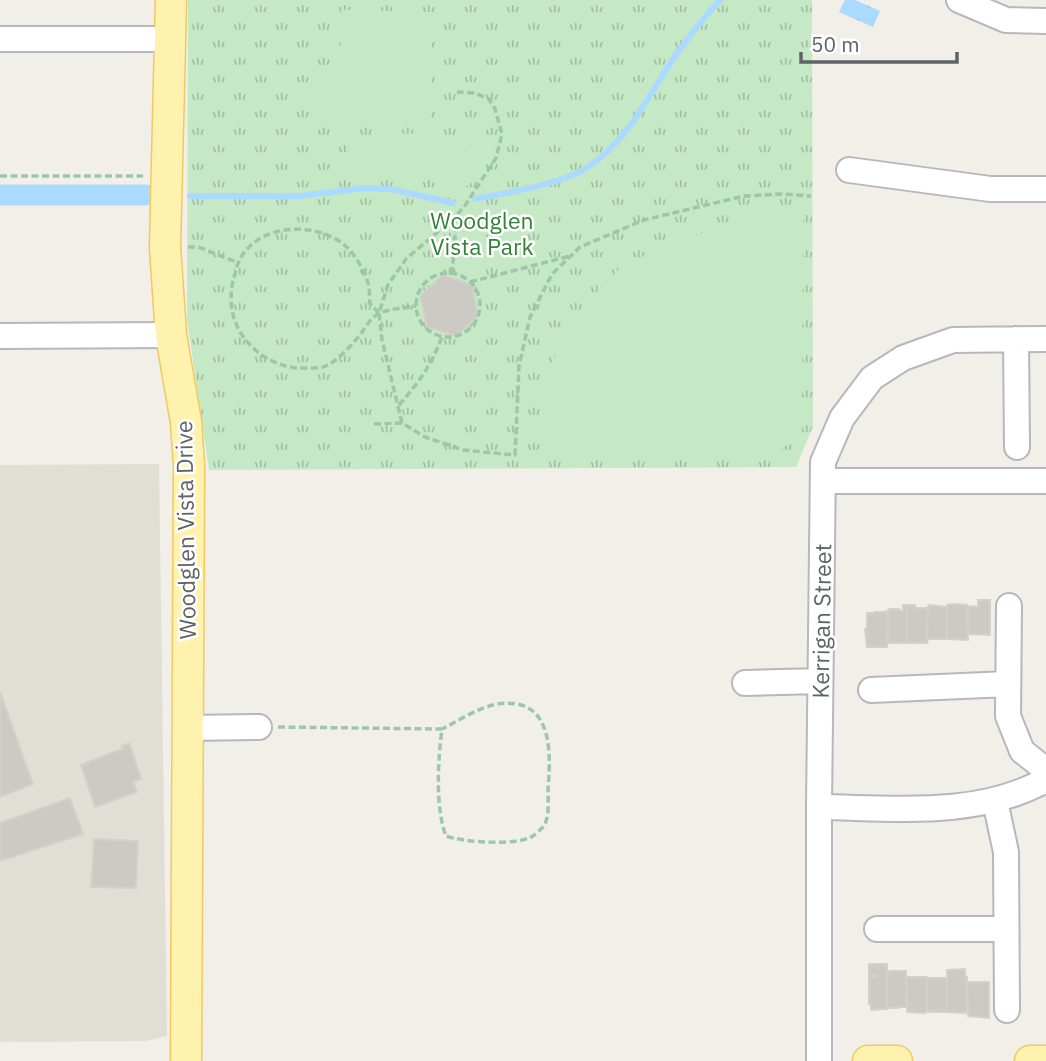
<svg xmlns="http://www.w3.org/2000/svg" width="1046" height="1061" viewBox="0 0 1046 1061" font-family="'IBM Plex Sans',sans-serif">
<defs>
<pattern id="grass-tufts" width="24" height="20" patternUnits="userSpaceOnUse" patternTransform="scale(1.75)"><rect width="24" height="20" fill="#c5e8c5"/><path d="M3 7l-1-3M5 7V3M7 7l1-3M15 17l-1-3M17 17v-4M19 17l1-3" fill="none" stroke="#a3c0a4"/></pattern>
<pattern id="water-ripples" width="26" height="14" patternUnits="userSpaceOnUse" patternTransform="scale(1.75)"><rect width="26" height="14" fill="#aadaff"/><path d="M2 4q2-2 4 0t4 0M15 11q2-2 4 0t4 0" fill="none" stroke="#8eb4d2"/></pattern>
</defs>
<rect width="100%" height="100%" fill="#f1efe8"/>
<path fill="#e1ded6" d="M 159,464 L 167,1036 L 146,1041 L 0,1042 L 0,465 Z"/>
<path fill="url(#grass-tufts)" d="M 188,0 L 812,0 L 813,426 L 796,467 L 209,470 L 187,319 Z"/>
<path fill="#c5e8c5" d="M 341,10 L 432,12 L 431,123 L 316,123 L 319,66 L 340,64 Z
M 443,133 L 456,141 L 472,146 L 486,140 L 496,144 C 489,163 473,194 448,189 C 438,187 429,177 418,176 C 399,173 363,185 350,166 C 344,156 348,149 353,140 L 377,134 Z
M 803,211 L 802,430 L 779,452 L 545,453 L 546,408 L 555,354 L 585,305 L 619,269 L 667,244 L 771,213 Z"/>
<path fill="url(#water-ripples)" d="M 845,0 L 855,0 L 880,11 L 873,27 L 839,12 Z"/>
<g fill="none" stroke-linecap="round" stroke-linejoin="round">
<path stroke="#aadaff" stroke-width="6" d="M 190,196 L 300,196 L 365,188 L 390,189 L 453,203
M 475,199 C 506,193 562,184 588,167 C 627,141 648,97 673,59 C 687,38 703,19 720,0"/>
<path stroke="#aadaff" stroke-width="21" d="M 0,195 L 146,195"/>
</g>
<path fill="#cccac5" stroke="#d6d1c6" stroke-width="2" d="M 443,275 L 472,285 L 478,316 L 456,336 L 427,327 L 420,296 Z
M 978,600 L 990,600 L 990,635 L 968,634 L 968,606 L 978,607 Z
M 955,604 L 967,605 L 968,640 L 947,639 L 947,605 Z
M 903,605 L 907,605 L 907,643 L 888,643 L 888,611 L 889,609 L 899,609 L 899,610 L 903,611 Z
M 907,605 L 915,605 L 915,608 L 927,608 L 928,606 L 927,643 L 907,643 Z
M 929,605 L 947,607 L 947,605 L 947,639 L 928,639 L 927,643 L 928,606 Z
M 886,611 L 888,611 L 887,647 L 867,647 L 865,629 L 867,629 L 867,613 L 875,613 L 875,612 L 885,612 L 886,613 Z
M 0,692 L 33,784 L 0,797 Z
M 129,743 L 141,779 L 133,782 L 137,792 L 95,807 L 81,765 L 122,749 L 122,746 Z
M 70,798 L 83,834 L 0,861 L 0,823 Z
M 94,839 L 138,841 L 136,888 L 91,887 Z
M 869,964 L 887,964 L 887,1009 L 871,1010 L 871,1004 L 869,1004 L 869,977 L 876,977 L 876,975 L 869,975 Z
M 965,969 L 965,977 L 967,977 L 967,1012 L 965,1012 L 965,1013 L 947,1012 L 947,970 Z
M 889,971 L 906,971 L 907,1007 L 898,1007 L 898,1008 L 889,1008 L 887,1007 L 887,974 L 889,974 Z
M 906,977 L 927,977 L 927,1012 L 925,1013 L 907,1012 Z
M 927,978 L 947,978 L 947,1012 L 929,1012 L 929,1010 L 927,1011 Z
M 967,982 L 989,982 L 989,1018 L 968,1016 Z"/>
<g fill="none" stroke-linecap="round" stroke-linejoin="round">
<g stroke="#b5b8bc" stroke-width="28">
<path id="minor" d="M 959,0 L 1006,20 L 1046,21
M 0,39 L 171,39
M 849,170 L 990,189 L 1046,189
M 0,336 L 171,335
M 1016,339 L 1017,447
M 823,481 L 1046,481
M 1009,606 L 1008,716 L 1022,751 L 1046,770
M 745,683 L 820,681
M 871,690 L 1008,684
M 186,728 L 259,727
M 995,801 L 1006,852 L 1007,1010
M 819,807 C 895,808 977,818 1046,780
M 877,929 L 1005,929
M 819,1061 L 819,807 L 823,462 L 842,418 L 872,378 L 903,358 L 953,340 L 1046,339"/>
</g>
<g stroke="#f2c960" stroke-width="33">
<path id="major" d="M 171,0 L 165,247 L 171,335 L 186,422 L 189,466 L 186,1061
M 868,1061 L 897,1061
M 1030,1061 L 1046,1061"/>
</g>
<path stroke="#9cc7a9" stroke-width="3.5" stroke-dasharray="7 3.5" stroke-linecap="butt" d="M 0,176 L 143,176
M 188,247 L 198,247 L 239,263
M416 305a32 32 0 1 1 64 0a32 32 0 1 1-64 0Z
M 452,274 L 456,227 L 454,218
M 470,282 L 570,256
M 379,313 L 370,304 C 369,297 370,289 368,283 C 364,269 353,251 342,243 C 312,221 257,224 239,261 C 236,267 235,275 233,281 C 229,299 231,316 240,332 C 253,352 272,365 296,368 C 304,368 315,369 323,367 C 335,364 355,342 362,332 C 367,325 371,317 380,313 C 391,308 405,308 416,306
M 399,405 C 420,381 430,367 442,337
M 402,423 L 382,340 L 379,313 L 388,285 L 406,259 L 454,218 L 464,207 L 496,158 L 502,134 L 495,109 L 489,99 L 475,93 L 457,92
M 374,424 L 402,423 L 425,437 L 463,450 L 515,455 L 519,366 L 530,317 L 552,274 L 580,247 L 644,220 L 744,196 L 782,194 L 811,196
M 278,727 L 442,729 C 438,759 435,808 446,836 C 463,842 514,846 531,837 C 534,836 540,830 543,827 C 550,817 548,802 548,790 C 550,764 554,714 521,705 C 492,697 466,717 442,729"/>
<use href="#minor" stroke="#fff" stroke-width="24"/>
<use href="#major" stroke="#fff2af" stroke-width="30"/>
</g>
<g text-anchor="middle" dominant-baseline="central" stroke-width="5" stroke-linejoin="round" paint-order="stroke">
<g font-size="23" fill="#348238" stroke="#fff">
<text x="482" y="220">Woodglen<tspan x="482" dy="26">Vista Park</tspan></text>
</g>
<g font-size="23" fill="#5f6368" stroke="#fff">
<text transform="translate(185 530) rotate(-91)">Woodglen Vista Drive</text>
<text transform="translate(821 621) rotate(-89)">Kerrigan Street</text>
</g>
</g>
<path d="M801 52v10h156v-10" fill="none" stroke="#5f6368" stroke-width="3.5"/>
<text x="811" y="52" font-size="21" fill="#5f6368" stroke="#ffffff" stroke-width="5" paint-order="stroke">50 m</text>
</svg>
